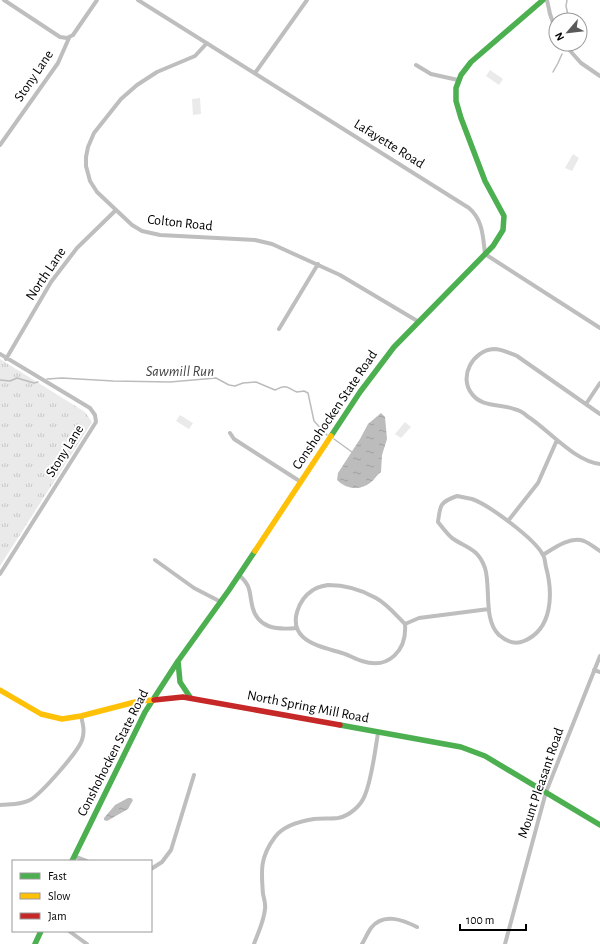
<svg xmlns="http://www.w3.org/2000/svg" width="600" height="944" viewBox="0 0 600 944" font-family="'Alegreya Sans',sans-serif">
<defs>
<pattern id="grass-tufts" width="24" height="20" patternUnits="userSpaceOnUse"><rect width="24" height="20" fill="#eaeaea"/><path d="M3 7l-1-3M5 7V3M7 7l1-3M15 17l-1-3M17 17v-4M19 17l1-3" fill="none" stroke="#c7c7c7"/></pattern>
<pattern id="water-ripples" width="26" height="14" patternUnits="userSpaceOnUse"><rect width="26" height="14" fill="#bcbcbc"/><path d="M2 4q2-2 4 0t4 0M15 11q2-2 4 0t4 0" fill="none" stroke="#a0a0a0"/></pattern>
</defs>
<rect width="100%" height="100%" fill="#fff"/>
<path fill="url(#grass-tufts)" d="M 0,359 L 85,412 L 92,422 L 0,566 Z"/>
<path fill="#eaeaea" d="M 490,70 L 503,79 L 499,85 L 486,76 Z
M 200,98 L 201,114 L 193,115 L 192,99 Z
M 573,154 L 579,158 L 572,171 L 565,168 Z
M 180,415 L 193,423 L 189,429 L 176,421 Z
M 405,422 L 411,427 L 401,438 L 395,434 Z"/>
<path fill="url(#water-ripples)" d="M 381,413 L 385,417 L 387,439 L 382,455 L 381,472 C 377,475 374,480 370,483 C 359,491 346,489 337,480 L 338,473 L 360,439 L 368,424 Z
M 128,798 L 131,798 L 133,800 L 128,809 L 107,821 L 104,820 L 104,818 L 115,805 Z"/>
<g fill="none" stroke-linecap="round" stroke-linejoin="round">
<path stroke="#bcbcbc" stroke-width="1.5" d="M 567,0 L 566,6 L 569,20
M 553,72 L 558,63 L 562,54
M 47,379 L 62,378 L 113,381 L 170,382 L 216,378 L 229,385 L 235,386 L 243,383 L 256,382 L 275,390 C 287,384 286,387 297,392 L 304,391 L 308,393 L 314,421 L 327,435
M 0,380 L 10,381 L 17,378 L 34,383 L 38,382
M 334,439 L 352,452"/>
<path stroke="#bebebe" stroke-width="4" d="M 4,0 L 60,37 L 67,38 L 73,35 L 97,0
M 138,0 L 469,208 C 483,220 483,237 485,254 L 600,328
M 547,0 L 550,14 L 556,31
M 207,43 L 195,56 L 157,72 L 137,85 L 121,99 L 94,133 L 88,147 L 86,157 L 86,166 L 90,181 L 97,192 L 132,225 L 142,231 L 160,235 L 255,240 L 272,244 L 340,275 L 419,322
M 564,44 L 581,63 L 600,76
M 416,65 L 431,74 L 458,80
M 255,73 L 307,0
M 0,145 L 58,63 L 69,38
M 279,329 L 318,264
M 0,354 L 90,408 L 95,415 L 96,422 L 0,574
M 6,359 L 51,282 L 77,248 L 116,210
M 586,404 L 600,383
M 600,414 L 517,356 C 509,353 502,349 494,349 C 473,350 458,377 472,394 C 481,407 501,404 514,409 C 518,410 524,413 527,416 C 549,430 574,461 600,464
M 230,433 L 234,439 L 301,482
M 457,496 C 462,497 467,498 472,499 C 489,505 535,539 543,555 C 545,558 545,563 546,567 C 553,593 553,629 524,641 C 515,645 506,641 499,635 C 483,620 491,587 485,568 C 478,548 466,548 452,538 C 447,534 442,527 438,522 C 440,505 440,502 457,496 Z
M 508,521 L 538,483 L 557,440
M 543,555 C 554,548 570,536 584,541 C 589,543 595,548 600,551
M 155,560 L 194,588 L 221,602
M 239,575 C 251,586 249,590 252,605 C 257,629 277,630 297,628
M 328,585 C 344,585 362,590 376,598 C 387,604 396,615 405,624 C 407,650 389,670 362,661 C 355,659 349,655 342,653 C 329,649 313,646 303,637 C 288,623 299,599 313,590 C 317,587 323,586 328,585 Z
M 405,624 L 419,618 L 489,609
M 594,670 L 600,672
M 0,805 C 10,804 21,805 30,800 C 41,794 78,752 82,740 C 85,732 83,724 81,716
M 74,856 L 87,861
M 151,869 L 162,862 L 171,850 L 194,775
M 69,931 L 87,944
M 254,944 C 258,933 264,921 265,909 C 266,904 264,899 263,894 C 261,870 260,857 275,837 C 283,826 301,821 314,819 C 322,818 330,819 338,818 C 349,816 361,806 365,795 C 372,778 375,751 378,733
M 362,944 C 365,939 368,932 371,928 C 383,912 403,920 417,927
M 505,944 L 546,792 L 600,656"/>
<path stroke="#4caf50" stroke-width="5.5" d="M 331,436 L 360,392 L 394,347 L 493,246 L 503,230 L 504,216 L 485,181 L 461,118 L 456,101 L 456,88 L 461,75 L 471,62 L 543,0
M 178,661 L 180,682 L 190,697
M 340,725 L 461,747 L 485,756 L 600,825
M 72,861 L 145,712 L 178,661 L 229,590 L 255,551
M 35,944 L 41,931"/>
<path stroke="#ffc107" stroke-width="5.5" d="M 255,551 L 331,436
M 0,690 L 41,714 L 62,719 L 81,716 L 139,701 L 154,700"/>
<path stroke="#c62828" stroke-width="5.5" d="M 154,700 L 183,697 L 340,725"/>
</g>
<g text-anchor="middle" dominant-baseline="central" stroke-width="4" stroke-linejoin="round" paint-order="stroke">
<g font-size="14" fill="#000" stroke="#fff">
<text transform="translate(34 76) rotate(-56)">Stony Lane</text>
<text transform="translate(389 144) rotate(32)">Lafayette Road</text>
<text transform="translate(180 223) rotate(6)">Colton Road</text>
<text transform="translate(46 274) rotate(-56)">North Lane</text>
<text transform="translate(335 410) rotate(-56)">Conshohocken State Road</text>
<text transform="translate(65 451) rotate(-58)">Stony Lane</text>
<text transform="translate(308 707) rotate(11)">North Spring Mill Road</text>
<text transform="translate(113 753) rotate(-63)">Conshohocken State Road</text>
<text transform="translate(541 783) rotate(-71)">Mount Pleasant Road</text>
</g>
<g font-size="15" font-style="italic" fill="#414141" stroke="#fff">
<text x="180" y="371">Sawmill Run</text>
</g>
</g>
<rect x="12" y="860" width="140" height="72" fill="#ffffff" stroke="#999999"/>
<rect x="20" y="873" width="20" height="6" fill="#4caf50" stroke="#999999"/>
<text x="48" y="880" font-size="12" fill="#000000">Fast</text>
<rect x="20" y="893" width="20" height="6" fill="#ffc107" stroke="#999999"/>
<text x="48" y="900" font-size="12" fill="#000000">Slow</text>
<rect x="20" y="913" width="20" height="6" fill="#c62828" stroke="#999999"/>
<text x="48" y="920" font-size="12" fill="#000000">Jam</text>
<g transform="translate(568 32) rotate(242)"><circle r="19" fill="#ffffff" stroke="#999999"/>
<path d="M0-3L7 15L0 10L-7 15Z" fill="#595959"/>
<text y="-6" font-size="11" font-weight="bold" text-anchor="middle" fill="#000000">N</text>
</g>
<path d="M460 924v6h66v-6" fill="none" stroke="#000000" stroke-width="2"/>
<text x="466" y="924" font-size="12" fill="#000000" stroke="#ffffff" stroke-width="3" paint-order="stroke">100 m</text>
</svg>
